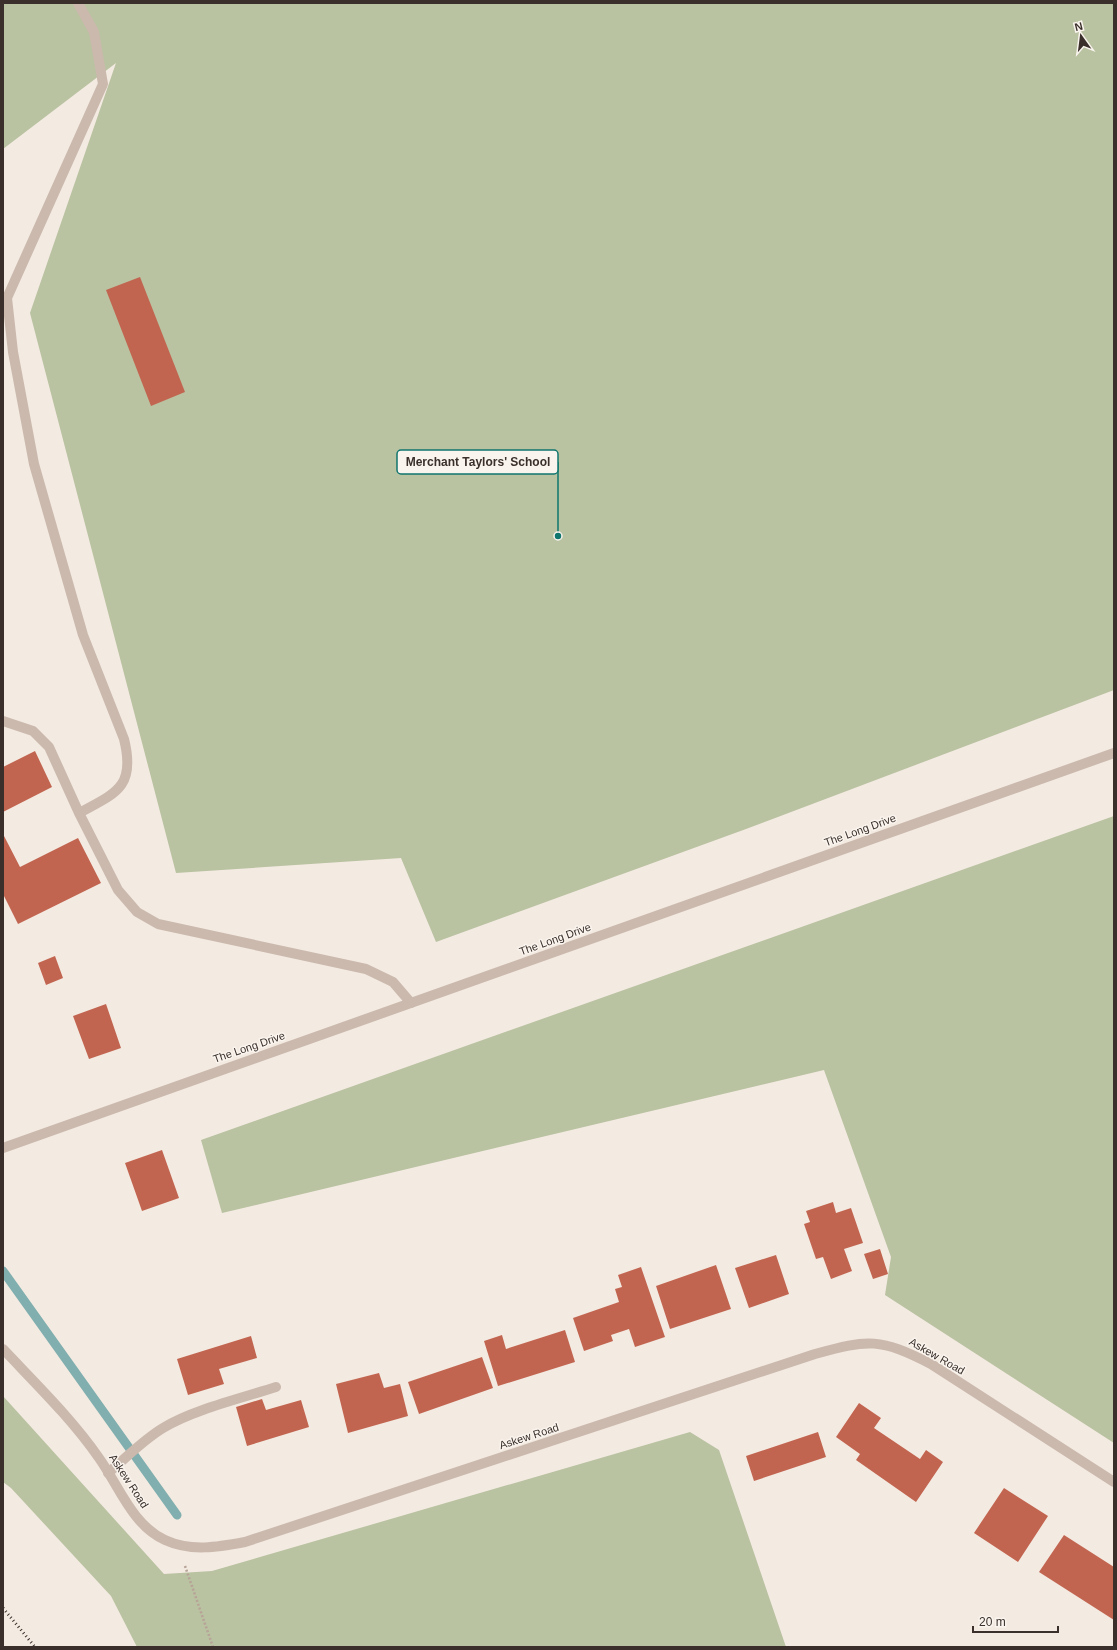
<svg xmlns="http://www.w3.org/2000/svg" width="1117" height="1650" viewBox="0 0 1117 1650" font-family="Helvetica,sans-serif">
<rect width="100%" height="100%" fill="#f3eae1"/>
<path fill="#b9c2a1" d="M 3,3 L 1114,3 L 1114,690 L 746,829 L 436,942 L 401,858 L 176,873 L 30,313 L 116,63 L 3,149 Z
M 1114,816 L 1114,1443 L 885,1295 L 891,1257 L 824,1070 L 222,1213 L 201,1140 Z
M 3,1396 L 164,1574 L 212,1571 L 690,1432 L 719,1450 L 786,1647 L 137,1647 L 111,1596 L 11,1488 L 3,1482 Z"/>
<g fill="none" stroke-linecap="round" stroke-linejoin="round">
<path stroke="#81afaf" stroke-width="9" d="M 3,1271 L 177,1515"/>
</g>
<path fill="#c26550" d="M 140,277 L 185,392 L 151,406 L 106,290 Z
M 35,751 L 52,787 L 3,812 L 3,767 Z
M 3,834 L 20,867 L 78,838 L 101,883 L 18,924 L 3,894 Z
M 55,956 L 63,978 L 46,985 L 38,963 Z
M 106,1004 L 121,1048 L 89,1059 L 73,1016 Z
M 162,1150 L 179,1198 L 142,1211 L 125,1163 Z
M 833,1202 L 836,1213 L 851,1208 L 863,1243 L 844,1249 L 852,1271 L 831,1279 L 823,1257 L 816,1259 L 804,1224 L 810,1222 L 806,1211 Z
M 880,1249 L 888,1274 L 873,1279 L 864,1254 Z
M 776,1255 L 789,1294 L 749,1308 L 735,1268 Z
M 716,1265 L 731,1309 L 670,1329 L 656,1286 Z
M 641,1267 L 665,1337 L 635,1347 L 629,1329 L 611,1335 L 613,1341 L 584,1351 L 573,1318 L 619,1302 L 615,1289 L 622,1287 L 618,1275 Z
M 565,1330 L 575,1362 L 498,1386 L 484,1341 L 502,1335 L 506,1349 Z
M 251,1336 L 257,1358 L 219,1369 L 224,1384 L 188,1395 L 177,1359 Z
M 482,1357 L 493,1388 L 419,1414 L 408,1382 Z
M 379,1373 L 384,1388 L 400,1384 L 408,1416 L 348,1433 L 336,1384 Z
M 262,1399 L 266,1410 L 301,1400 L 309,1427 L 247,1446 L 236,1407 Z
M 859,1403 L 881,1418 L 874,1428 L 920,1459 L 926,1450 L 943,1462 L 916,1502 L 856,1460 L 860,1454 L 836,1437 Z
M 818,1432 L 826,1457 L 754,1481 L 746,1456 Z
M 1004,1488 L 1048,1516 L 1018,1562 L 974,1533 Z
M 1064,1535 L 1114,1567 L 1114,1620 L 1039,1572 Z"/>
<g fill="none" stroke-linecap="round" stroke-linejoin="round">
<path stroke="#b7a397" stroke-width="2.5" stroke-dasharray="2 2" stroke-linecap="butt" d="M 185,1566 L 213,1647"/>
<path stroke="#cbb9ad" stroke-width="10" d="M 78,3 L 94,32 L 103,84 L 7,298 L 13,352 L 34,464 L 83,635 L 124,739 C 136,787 116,793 79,813
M 3,721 L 33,731 L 49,747 L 79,813 L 118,890 L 137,912 L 158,924 L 366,969 L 393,982 L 411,1003
M 108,1473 C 126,1458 143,1440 163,1428 C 192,1410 242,1398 276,1387"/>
<path stroke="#cbb9ad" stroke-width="10" d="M 3,1148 L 1114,753
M 3,1349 C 36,1384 72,1419 99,1458 C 119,1486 132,1525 165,1540 C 191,1552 218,1547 245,1542 L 815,1354 C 869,1339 880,1338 931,1364 L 1114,1482"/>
<path stroke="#3a2f2b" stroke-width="3" stroke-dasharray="1 3" stroke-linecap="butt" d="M 3,1608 L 35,1647"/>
</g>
<g text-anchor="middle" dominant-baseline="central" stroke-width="3" stroke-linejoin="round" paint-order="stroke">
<g font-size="11" fill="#3a2f2b" stroke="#faf4ee">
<text transform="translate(860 830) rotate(-20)">The Long Drive</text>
<text transform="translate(555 939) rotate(-20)">The Long Drive</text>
<text transform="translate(249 1047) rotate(-19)">The Long Drive</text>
<text transform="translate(937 1356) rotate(30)">Askew Road</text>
<text transform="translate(529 1436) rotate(-18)">Askew Road</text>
<text transform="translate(129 1481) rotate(57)">Askew Road</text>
</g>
</g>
<path fill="none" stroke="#0f766e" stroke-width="1.5" d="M558 536L558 462"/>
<circle fill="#0f766e" stroke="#faf4ee" stroke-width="1.5" cx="558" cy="536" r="4"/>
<rect fill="#faf4ee" stroke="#0f766e" stroke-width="1.5" x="397" y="450" width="161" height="24" rx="4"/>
<g font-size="12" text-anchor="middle" font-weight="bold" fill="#3a2f2b">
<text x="478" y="466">Merchant Taylors' School</text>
</g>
<rect width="1117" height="1650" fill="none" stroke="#3a2f2b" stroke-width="8"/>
<g transform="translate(1081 36) rotate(346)" stroke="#faf4ee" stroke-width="3" paint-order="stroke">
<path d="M0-3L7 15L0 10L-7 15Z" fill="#3a2f2b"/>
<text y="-6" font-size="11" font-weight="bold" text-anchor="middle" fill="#3a2f2b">N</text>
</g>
<path d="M973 1626v6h85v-6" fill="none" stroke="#3a2f2b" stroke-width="2"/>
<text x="979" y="1626" font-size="12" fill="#3a2f2b" stroke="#faf4ee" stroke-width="3" paint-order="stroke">20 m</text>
</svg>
